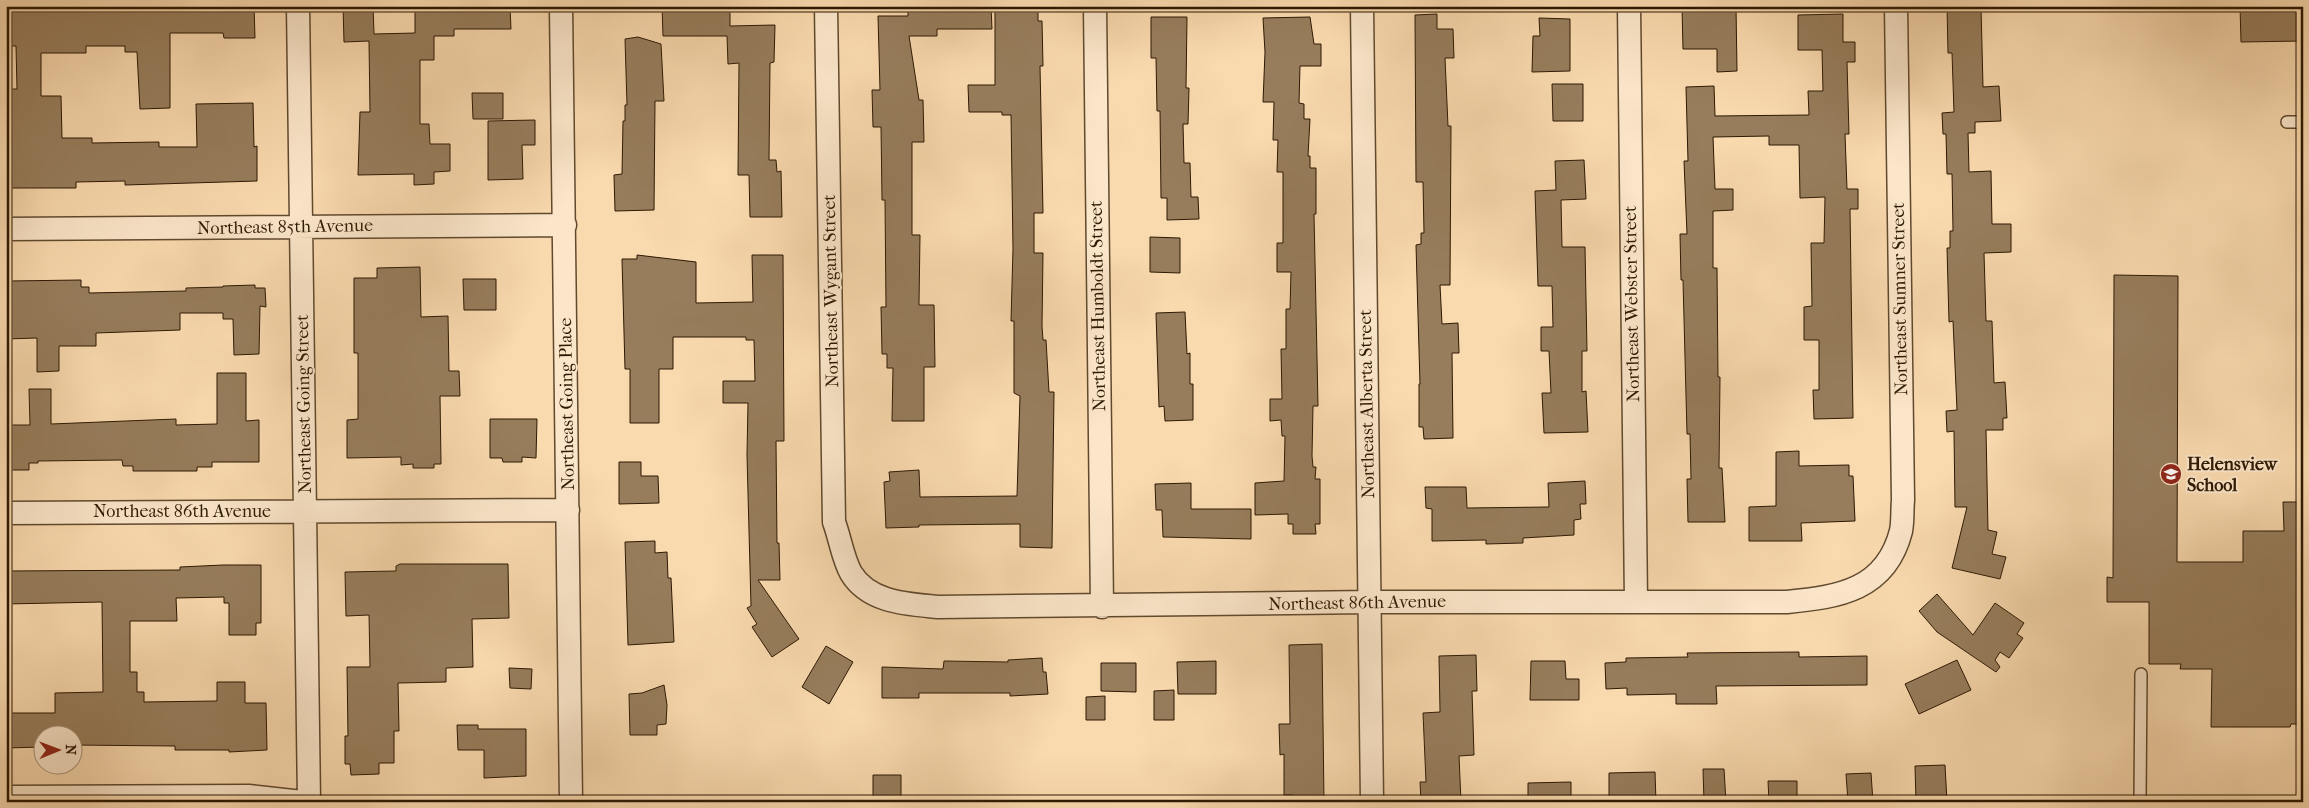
<svg xmlns="http://www.w3.org/2000/svg" width="2309" height="808" viewBox="0 0 2309 808" font-family="'IM FELL French Canon',serif">
<rect width="100%" height="100%" fill="#f9d9ae"/>
<filter id="stains"><feTurbulence type="fractalNoise" baseFrequency=".004" numOctaves="4"/><feColorMatrix values="0 0 0 0 .2 0 0 0 0 .09 0 0 0 0 .02 0 0 0 .5 -.17"/></filter>
<radialGradient id="worn" r=".72"><stop offset=".6" stop-color="#630" stop-opacity="0"/><stop offset="1" stop-color="#630" stop-opacity=".3"/></radialGradient>
<path fill="#977d5c" stroke="#2d1903" d="M 6,6 L 254,6 L 255,38 L 224,38 L 223,33 L 170,33 L 170,108 L 140,109 L 137,52 L 125,52 L 125,46 L 86,46 L 86,53 L 41,53 L 41,96 L 61,96 L 62,138 L 92,138 L 92,143 L 159,142 L 159,147 L 197,147 L 196,104 L 253,103 L 254,147 L 257,146 L 257,181 L 125,185 L 125,181 L 76,182 L 76,188 L 6,188 L 6,89 L 17,89 L 16,46 L 6,46 Z
M 343,6 L 373,6 L 374,34 L 415,33 L 415,6 L 510,7 L 511,29 L 454,29 L 454,36 L 434,36 L 434,60 L 420,60 L 420,124 L 429,124 L 430,144 L 450,144 L 450,171 L 434,172 L 434,184 L 414,185 L 414,174 L 358,175 L 360,112 L 370,112 L 369,41 L 344,42 Z
M 662,6 L 693,6 L 693,10 L 730,10 L 730,26 L 775,25 L 774,62 L 770,63 L 769,160 L 776,160 L 777,172 L 781,171 L 782,217 L 750,217 L 749,175 L 738,175 L 739,63 L 728,64 L 727,36 L 663,36 Z
M 991,6 L 992,29 L 937,29 L 937,36 L 909,36 L 919,100 L 923,100 L 924,142 L 912,142 L 912,235 L 920,235 L 919,305 L 934,305 L 935,367 L 924,367 L 924,421 L 892,421 L 893,368 L 887,368 L 887,354 L 882,354 L 881,307 L 886,307 L 885,200 L 882,200 L 881,127 L 873,127 L 872,90 L 880,90 L 878,16 L 908,16 L 908,8 Z
M 2240,6 L 2303,6 L 2303,41 L 2241,42 Z
M 1736,7 L 1737,71 L 1717,72 L 1717,49 L 1683,49 L 1682,8 Z
M 1947,7 L 1981,7 L 1983,87 L 1999,86 L 2001,121 L 1975,122 L 1975,133 L 1968,133 L 1969,172 L 1991,171 L 1992,224 L 2011,224 L 2011,252 L 1984,253 L 1986,321 L 1992,321 L 1994,383 L 2005,382 L 2007,418 L 2003,418 L 2003,430 L 1986,430 L 1988,530 L 1997,532 L 1992,554 L 2006,557 L 2000,579 L 1952,568 L 1967,507 L 1955,507 L 1954,431 L 1947,432 L 1946,411 L 1957,410 L 1953,321 L 1949,322 L 1947,248 L 1950,248 L 1950,231 L 1953,231 L 1952,174 L 1947,174 L 1946,134 L 1943,134 L 1942,113 L 1954,112 L 1952,53 L 1948,53 Z
M 995,11 L 1038,11 L 1038,21 L 1042,21 L 1043,66 L 1040,66 L 1043,213 L 1034,213 L 1034,253 L 1043,253 L 1042,326 L 1043,340 L 1046,340 L 1049,392 L 1054,392 L 1052,548 L 1020,547 L 1020,524 L 919,525 L 919,527 L 886,528 L 884,482 L 890,481 L 889,472 L 919,470 L 920,497 L 1017,496 L 1020,396 L 1014,393 L 1014,321 L 1011,321 L 1013,249 L 1011,115 L 1002,115 L 1002,112 L 969,112 L 968,85 L 995,85 Z
M 1437,14 L 1437,29 L 1453,29 L 1454,58 L 1445,58 L 1448,126 L 1451,126 L 1450,285 L 1440,285 L 1442,324 L 1458,323 L 1459,353 L 1452,353 L 1453,438 L 1424,439 L 1423,427 L 1419,427 L 1419,384 L 1420,384 L 1416,245 L 1421,244 L 1421,233 L 1424,233 L 1423,182 L 1416,182 L 1415,15 Z
M 1843,14 L 1843,42 L 1855,42 L 1855,62 L 1847,62 L 1849,134 L 1845,134 L 1847,189 L 1858,189 L 1858,209 L 1850,209 L 1853,418 L 1814,419 L 1813,390 L 1819,390 L 1819,340 L 1804,340 L 1804,307 L 1812,306 L 1811,243 L 1824,243 L 1825,197 L 1800,198 L 1799,145 L 1769,145 L 1769,136 L 1713,137 L 1715,189 L 1733,189 L 1733,210 L 1713,211 L 1713,268 L 1717,268 L 1718,377 L 1720,377 L 1719,468 L 1722,468 L 1725,522 L 1688,522 L 1687,479 L 1691,479 L 1690,434 L 1687,434 L 1683,280 L 1681,280 L 1680,234 L 1687,234 L 1684,161 L 1688,161 L 1686,87 L 1714,86 L 1715,116 L 1809,115 L 1808,91 L 1823,91 L 1822,50 L 1798,50 L 1798,15 Z
M 1151,17 L 1187,17 L 1186,88 L 1189,88 L 1188,124 L 1183,124 L 1184,163 L 1190,163 L 1191,197 L 1198,197 L 1199,219 L 1167,220 L 1167,198 L 1161,198 L 1160,111 L 1157,111 L 1156,58 L 1151,58 Z
M 1310,17 L 1314,44 L 1321,44 L 1321,66 L 1300,66 L 1299,103 L 1304,104 L 1304,119 L 1310,119 L 1308,156 L 1310,156 L 1310,168 L 1316,168 L 1316,214 L 1314,214 L 1318,406 L 1313,406 L 1312,456 L 1313,467 L 1316,467 L 1315,479 L 1320,479 L 1320,524 L 1315,524 L 1316,534 L 1293,534 L 1293,524 L 1288,524 L 1288,514 L 1255,515 L 1255,483 L 1284,481 L 1285,436 L 1282,436 L 1281,420 L 1270,421 L 1270,399 L 1282,399 L 1281,349 L 1286,349 L 1286,309 L 1290,309 L 1291,272 L 1277,272 L 1277,243 L 1283,243 L 1283,172 L 1277,172 L 1278,140 L 1273,140 L 1274,102 L 1263,102 L 1265,52 L 1263,18 Z
M 1539,18 L 1570,19 L 1570,71 L 1532,72 L 1533,36 L 1540,36 Z
M 638,37 L 661,44 L 664,101 L 655,101 L 654,210 L 615,211 L 614,175 L 622,174 L 623,121 L 625,121 L 625,105 L 627,105 L 625,39 Z
M 1552,84 L 1583,84 L 1583,121 L 1553,121 Z
M 472,93 L 503,93 L 503,119 L 473,119 Z
M 535,120 L 535,145 L 522,145 L 523,179 L 488,180 L 488,121 Z
M 1584,160 L 1586,199 L 1561,200 L 1562,247 L 1585,247 L 1587,351 L 1582,351 L 1582,392 L 1586,391 L 1588,432 L 1544,433 L 1542,393 L 1551,393 L 1549,351 L 1541,351 L 1541,327 L 1553,327 L 1552,286 L 1538,286 L 1535,191 L 1556,190 L 1555,161 Z
M 1150,237 L 1180,238 L 1180,273 L 1150,272 Z
M 637,255 L 696,262 L 696,303 L 753,302 L 752,255 L 783,255 L 784,441 L 776,441 L 777,543 L 779,543 L 780,580 L 758,580 L 799,639 L 772,657 L 752,627 L 757,624 L 747,608 L 751,606 L 747,455 L 748,403 L 723,403 L 723,381 L 755,381 L 754,340 L 746,340 L 746,337 L 673,337 L 673,369 L 659,369 L 659,423 L 630,423 L 630,369 L 625,369 L 622,259 L 637,259 Z
M 420,267 L 421,317 L 448,316 L 449,371 L 459,371 L 460,396 L 440,396 L 441,464 L 434,464 L 434,468 L 413,468 L 413,464 L 401,465 L 401,457 L 347,458 L 347,420 L 358,419 L 358,353 L 354,353 L 354,278 L 377,278 L 377,268 Z
M 2114,275 L 2178,276 L 2177,562 L 2243,562 L 2243,531 L 2284,531 L 2283,502 L 2303,502 L 2303,724 L 2291,724 L 2290,727 L 2211,727 L 2212,669 L 2180,669 L 2181,664 L 2149,664 L 2149,602 L 2107,602 L 2107,577 L 2113,578 Z
M 463,279 L 496,279 L 496,310 L 464,310 Z
M 81,280 L 81,287 L 89,287 L 89,293 L 186,291 L 186,288 L 223,287 L 223,286 L 255,285 L 255,288 L 265,288 L 266,307 L 260,306 L 259,354 L 234,355 L 233,319 L 223,319 L 223,313 L 180,313 L 180,330 L 96,333 L 96,346 L 59,346 L 59,371 L 37,372 L 37,338 L 6,339 L 6,284 L 8,284 L 8,281 Z
M 1185,312 L 1187,354 L 1190,353 L 1190,384 L 1193,384 L 1193,420 L 1165,421 L 1164,406 L 1159,407 L 1156,313 Z
M 217,373 L 246,373 L 246,421 L 259,420 L 259,462 L 212,462 L 212,467 L 197,467 L 197,471 L 133,471 L 133,466 L 123,466 L 122,460 L 38,461 L 38,463 L 29,463 L 29,470 L 7,470 L 6,425 L 30,425 L 29,389 L 51,389 L 51,424 L 176,419 L 176,425 L 217,424 Z
M 490,419 L 537,419 L 536,458 L 522,457 L 522,462 L 503,462 L 502,458 L 490,458 Z
M 1799,451 L 1799,466 L 1849,465 L 1849,476 L 1853,476 L 1855,521 L 1801,523 L 1802,541 L 1749,541 L 1749,507 L 1776,506 L 1776,452 Z
M 619,462 L 641,462 L 641,476 L 658,476 L 659,503 L 619,504 Z
M 1585,481 L 1586,504 L 1580,504 L 1581,519 L 1574,520 L 1574,535 L 1523,538 L 1523,543 L 1486,544 L 1486,540 L 1432,541 L 1432,509 L 1426,508 L 1425,487 L 1466,487 L 1467,508 L 1549,507 L 1548,483 Z
M 1191,483 L 1191,509 L 1251,509 L 1251,539 L 1163,537 L 1162,510 L 1156,510 L 1155,484 Z
M 655,541 L 655,553 L 667,552 L 668,578 L 671,578 L 674,642 L 628,645 L 625,542 Z
M 400,564 L 508,564 L 509,618 L 472,619 L 473,667 L 446,668 L 446,682 L 398,683 L 399,731 L 394,731 L 394,763 L 379,763 L 379,774 L 351,775 L 350,764 L 345,764 L 345,736 L 348,736 L 347,667 L 370,667 L 369,615 L 346,616 L 345,572 L 396,571 L 396,566 Z
M 223,565 L 261,565 L 261,623 L 256,623 L 256,635 L 229,635 L 229,603 L 224,603 L 224,597 L 176,598 L 177,621 L 130,621 L 130,672 L 137,672 L 137,692 L 144,692 L 144,702 L 217,701 L 217,682 L 245,682 L 245,703 L 266,703 L 267,750 L 229,752 L 229,750 L 175,750 L 175,746 L 72,745 L 72,736 L 42,736 L 42,747 L 6,748 L 6,718 L 9,718 L 9,713 L 55,713 L 55,693 L 103,692 L 102,602 L 6,604 L 6,571 L 180,570 L 180,567 Z
M 1937,594 L 1973,635 L 1995,603 L 2024,623 L 2017,634 L 2023,638 L 2009,658 L 2000,652 L 1995,660 L 2000,667 L 1996,672 L 1937,632 L 1919,611 Z
M 1322,644 L 1324,802 L 1292,802 L 1292,795 L 1284,795 L 1284,754 L 1280,755 L 1279,724 L 1290,724 L 1289,645 Z
M 826,646 L 853,662 L 829,704 L 802,687 Z
M 1799,652 L 1799,657 L 1867,656 L 1867,685 L 1716,686 L 1717,704 L 1676,704 L 1676,694 L 1627,695 L 1627,688 L 1606,689 L 1605,663 L 1626,662 L 1626,658 L 1688,657 L 1687,653 Z
M 1476,655 L 1477,691 L 1472,691 L 1474,755 L 1459,756 L 1461,802 L 1421,802 L 1420,782 L 1426,782 L 1423,713 L 1440,712 L 1439,656 Z
M 1042,658 L 1043,672 L 1046,672 L 1048,694 L 1010,696 L 1010,693 L 919,693 L 919,698 L 882,698 L 882,667 L 943,669 L 944,661 L 1008,662 L 1008,660 Z
M 1957,660 L 1971,690 L 1919,714 L 1905,684 Z
M 1216,661 L 1216,694 L 1178,694 L 1177,662 Z
M 1531,661 L 1565,661 L 1566,679 L 1579,679 L 1579,700 L 1530,700 Z
M 1101,663 L 1136,663 L 1136,692 L 1101,691 Z
M 509,668 L 532,669 L 531,689 L 510,688 Z
M 664,685 L 667,705 L 666,724 L 657,725 L 657,735 L 630,735 L 629,694 L 642,693 Z
M 1174,690 L 1174,720 L 1154,720 L 1154,691 Z
M 1105,696 L 1105,720 L 1086,720 L 1086,697 Z
M 457,725 L 478,725 L 478,729 L 526,729 L 526,776 L 484,778 L 484,750 L 458,750 Z
M 1945,765 L 1947,802 L 1916,802 L 1915,766 Z
M 1703,769 L 1724,769 L 1726,802 L 1704,802 Z
M 1655,772 L 1656,802 L 1609,802 L 1609,773 Z
M 1871,773 L 1873,802 L 1848,802 L 1846,774 Z
M 873,775 L 901,775 L 901,802 L 873,802 Z
M 1768,781 L 1797,781 L 1797,802 L 1769,802 Z
M 1571,782 L 1571,802 L 1528,802 L 1528,783 Z"/>
<g fill="none" stroke-linecap="round" stroke-linejoin="round">
<g stroke="#60492e" stroke-width="14">
<path id="lane" d="M 2287,122 L 2303,122
M 2140,802 L 2141,674"/>
</g>
<g stroke="#60492e" stroke-width="25">
<path id="street" d="M 298,6 L 309,802
M 561,6 L 571,802
M 826,6 L 834,522 C 840,538 843,559 851,573 C 869,603 908,604 938,607 L 1370,602 L 1787,602 C 1839,597 1886,590 1901,531 C 1903,521 1902,510 1903,500 L 1896,6
M 1095,6 L 1102,607
M 1362,6 L 1372,802
M 1629,6 L 1636,602
M 6,229 L 565,225
M 6,513 L 568,510
M 6,797 L 249,796 L 302,802"/>
</g>
<use href="#lane" stroke="#fbe6ca" stroke-width="11"/>
<use href="#street" stroke="#fbe6ca" stroke-width="22"/>
</g>
<defs>
<g id="school-disc" transform="scale(1.125)"><circle r="9.5" fill="#8f2418" stroke="#fbe6ca"/><path d="M0-5L7-2L0 1L-7-2ZM-4 1L0 2.5L4 1V4Q0 6-4 4Z" fill="#fff"/></g>
</defs>
<g fill-rule="evenodd">
<use href="#school-disc" x="2171" y="474"/>
</g>
<g text-anchor="middle" dominant-baseline="central" stroke-width="4" stroke-linejoin="round" paint-order="stroke">
<g font-size="18" fill="#2d1903" stroke="#fbe6ca">
<text transform="translate(285 227) rotate(-1)">Northeast 85th Avenue</text>
<text transform="translate(831 291) rotate(-91)">Northeast Wygant Street</text>
<text transform="translate(1900 299) rotate(-91)">Northeast Sumner Street</text>
<text transform="translate(1632 304) rotate(-91)">Northeast Webster Street</text>
<text transform="translate(1098 306) rotate(-91)">Northeast Humboldt Street</text>
<text transform="translate(304 404) rotate(-91)">Northeast Going Street</text>
<text transform="translate(567 404) rotate(-91)">Northeast Going Place</text>
<text transform="translate(1367 404) rotate(-91)">Northeast Alberta Street</text>
<text x="182" y="511">Northeast 86th Avenue</text>
<text transform="translate(1357 603) rotate(-1)">Northeast 86th Avenue</text>
</g>
<g font-size="18" font-weight="bold" fill="#2d1903" stroke="#fbe6ca" text-anchor="start">
<text x="2187" y="464">Helensview<tspan x="2187" dy="21">School</tspan></text>
</g>
</g>
<rect width="2309" height="808" fill="none" stroke="#f9d9ae" stroke-width="25"/>
<rect x="8" y="8" width="2294" height="793" fill="none" stroke="#2d1903" stroke-width="2.5"/>
<rect x="12" y="12" width="2284" height="783" fill="none" stroke="#2d1903"/>
<g transform="translate(58 750) rotate(89)"><circle r="24" fill="#fbe6ca" stroke="#a9947a"/>
<path d="M0-4L9 19L0 12L-9 19Z" fill="#8f2418"/>
<text y="-8" font-size="14" font-weight="bold" text-anchor="middle" fill="#2d1903">N</text>
</g>
<rect width="100%" height="100%" filter="url(#stains)"/>
<rect width="100%" height="100%" fill="url(#worn)"/>
</svg>
